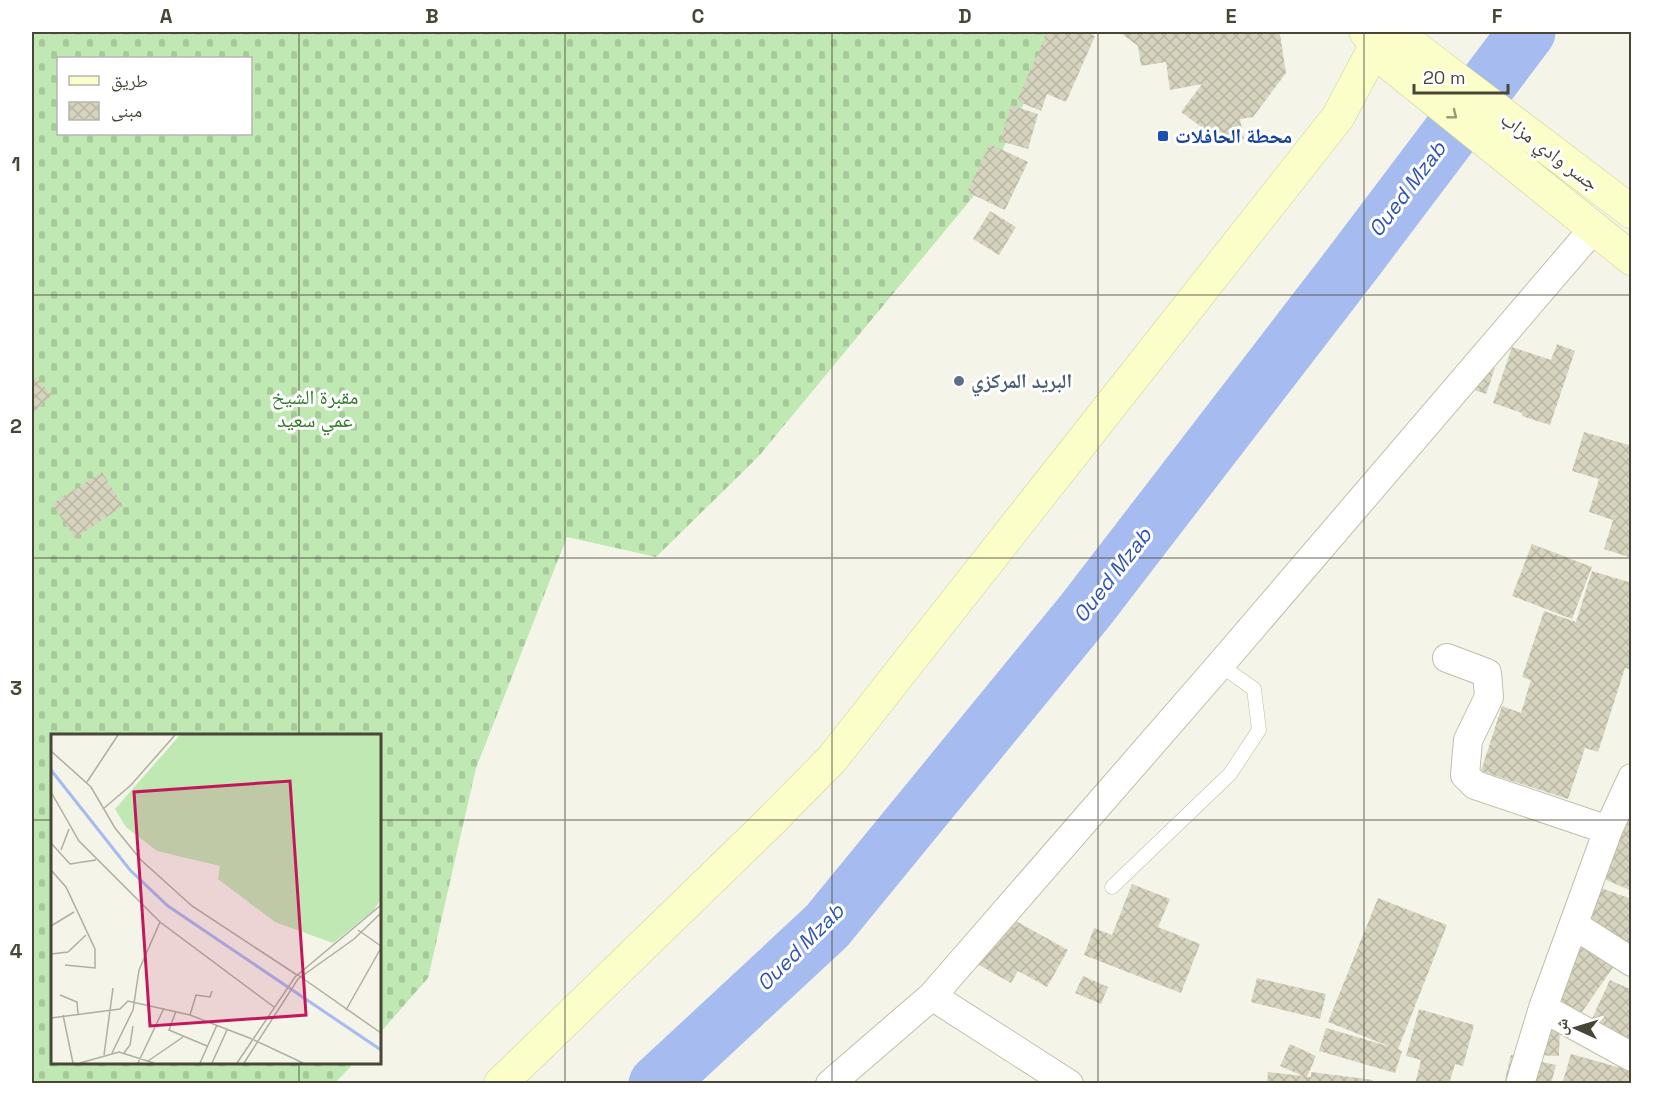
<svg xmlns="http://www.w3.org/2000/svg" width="1663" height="1115" viewBox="0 0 1663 1115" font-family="'Space Grotesk','Noto Naskh Arabic',sans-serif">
<defs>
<pattern id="cemetery-stones" width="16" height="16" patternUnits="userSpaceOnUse" patternTransform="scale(1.5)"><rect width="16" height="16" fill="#bfe8b2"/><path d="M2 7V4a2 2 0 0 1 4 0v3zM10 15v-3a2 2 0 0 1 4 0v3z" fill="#a6c89a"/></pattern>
<pattern id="building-cross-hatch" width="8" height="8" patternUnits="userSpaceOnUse" patternTransform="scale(1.5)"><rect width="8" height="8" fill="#d6d4be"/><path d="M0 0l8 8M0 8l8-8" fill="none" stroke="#b9b7a4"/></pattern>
</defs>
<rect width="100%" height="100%" fill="#f4f4e9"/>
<path fill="url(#cemetery-stones)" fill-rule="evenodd" d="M 32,32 L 1057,32 L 991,175 L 759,456 L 656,557 L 567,537 L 476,768 L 428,978 L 380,1033 L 380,736 L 52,736 L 52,1062 L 354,1063 L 335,1083 L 32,1083 ZM 58,58 L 250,58 L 250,134 L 58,134 Z"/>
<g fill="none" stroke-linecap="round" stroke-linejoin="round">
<path stroke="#a6bbf0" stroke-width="57" d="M 657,1084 L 827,926 L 1085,611 L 1355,260 L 1527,32"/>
</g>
<path fill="url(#building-cross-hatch)" d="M 1047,32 L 1085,32 L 1095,36 L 1066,102 L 1047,94 L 1041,111 L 1017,101 Z
M 1119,32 L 1276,32 L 1280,34 L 1286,73 L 1253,117 L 1240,119 L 1244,139 L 1223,143 L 1181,112 L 1202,84 L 1170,90 L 1166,62 L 1141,66 L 1138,46 Z
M 1011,105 L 1038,114 L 1028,149 L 1000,141 Z
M 990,144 L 1028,162 L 1005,210 L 967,192 Z
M 990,211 L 1016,227 L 999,255 L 973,239 Z
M 1557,344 L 1575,351 L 1550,425 L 1522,416 L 1522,413 L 1493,403 L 1512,347 L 1551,360 Z
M 1479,363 L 1495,368 L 1486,394 L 1469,388 Z
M 32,374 L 52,395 L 32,414 Z
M 1584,432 L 1632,446 L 1632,558 L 1604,549 L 1613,520 L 1589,512 L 1599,479 L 1572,471 Z
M 102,472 L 123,506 L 75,538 L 52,504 Z
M 1532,544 L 1592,567 L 1572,619 L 1512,596 Z
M 1592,571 L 1632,583 L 1632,670 L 1625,668 L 1598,752 L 1585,748 L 1568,799 L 1481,771 L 1502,706 L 1521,713 L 1531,680 L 1522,677 L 1544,611 L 1576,622 Z
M 1632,776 L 1632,891 L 1590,873 Z
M 1584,882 L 1632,899 L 1632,954 L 1570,921 Z
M 1132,884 L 1170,899 L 1158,927 L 1200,944 L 1181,993 L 1084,955 L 1094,928 L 1112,935 Z
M 1378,898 L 1447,925 L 1398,1049 L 1402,1051 L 1395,1073 L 1319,1051 L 1326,1028 L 1391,1047 L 1328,1022 Z
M 1000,912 L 1068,950 L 1047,987 L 1018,971 L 1011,983 L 972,961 Z
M 1569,936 L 1614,966 L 1580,1015 L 1545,990 Z
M 1083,976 L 1108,987 L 1101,1004 L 1075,993 Z
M 1257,978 L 1326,994 L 1320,1019 L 1251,1002 Z
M 1610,980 L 1632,990 L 1632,1061 L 1583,1038 Z
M 1419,1009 L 1474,1025 L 1463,1066 L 1455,1064 L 1449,1084 L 1415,1084 L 1421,1060 L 1406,1056 Z
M 1532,1022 L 1560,1023 L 1559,1056 L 1530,1055 Z
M 1290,1044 L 1316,1056 L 1307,1077 L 1311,1077 L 1311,1072 L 1373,1080 L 1372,1084 L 1267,1084 L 1268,1072 L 1303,1076 L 1280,1066 Z
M 1571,1054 L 1632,1071 L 1629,1084 L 1562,1084 Z
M 1511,1055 L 1556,1065 L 1551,1084 L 1504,1084 Z"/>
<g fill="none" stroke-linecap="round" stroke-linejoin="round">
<g stroke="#c0bfab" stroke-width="15">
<path id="lane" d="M 1112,887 L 1230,774 L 1259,730 L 1254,689 L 1220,665"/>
</g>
<g stroke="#c0bfab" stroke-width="30">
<path id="street" d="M 1447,658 L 1487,673 L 1489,697 L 1468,740 L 1465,775 L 1475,785 L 1608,830
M 1574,925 L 1632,962
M 932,996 L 1069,1084
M 1543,1008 L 1632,1057
M 830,1084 L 932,996 L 1220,665 L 1594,228
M 1520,1084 L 1543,1008 L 1608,830 L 1632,778"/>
</g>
<g stroke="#ced196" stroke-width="34">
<path id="secondary" d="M 1366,32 L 1391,65 L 1632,259
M 1401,32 L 1409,43 L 1632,212
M 500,1084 L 770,822 L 832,759 L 1338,117 L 1383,32"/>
</g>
<use href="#lane" stroke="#fff" stroke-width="14"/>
<use href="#street" stroke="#fff" stroke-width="28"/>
<use href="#secondary" stroke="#fbfec9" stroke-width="33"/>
</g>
<defs><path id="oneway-chevron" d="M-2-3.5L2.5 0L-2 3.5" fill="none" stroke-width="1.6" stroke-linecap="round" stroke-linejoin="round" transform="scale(1.5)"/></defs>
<use stroke="#999979" href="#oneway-chevron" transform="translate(1453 115) rotate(39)"/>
<path fill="none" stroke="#484637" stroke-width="1.5" stroke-opacity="0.55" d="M 299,32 L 299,736M 565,32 L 565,1084M 832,32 L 832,1084M 1098,32 L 1098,1084M 1364,32 L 1364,1084M 32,295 L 1632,295M 32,558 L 1632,558M 32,820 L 52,820M 380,820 L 1632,820M 299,1062 L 299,1084"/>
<rect fill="#1a4fb4" stroke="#fff" stroke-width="2" x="1157" y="130" width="12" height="12" rx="3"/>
<circle fill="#5c6f8a" stroke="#fff" stroke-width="2" cx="959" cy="381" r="6"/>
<g text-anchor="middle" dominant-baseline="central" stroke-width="6" stroke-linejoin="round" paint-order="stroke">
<g font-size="20" font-weight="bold" fill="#164399" stroke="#fff" text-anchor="start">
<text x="1175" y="136">محطة الحافلات</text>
</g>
<g font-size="20" fill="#484637" stroke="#fff">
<text transform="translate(1550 151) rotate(37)">جسر وادي مزاب</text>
</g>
<g font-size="20" font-weight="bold" fill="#4e5e75" stroke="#fff" text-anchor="start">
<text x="971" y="381">البريد المركزي</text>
</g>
<g font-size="20" fill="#307a2a" stroke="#fff">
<text x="315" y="397">مقبرة الشيخ<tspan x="315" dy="23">عمي سعيد</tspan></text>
</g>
<g font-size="21" font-style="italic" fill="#3054b4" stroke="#fff">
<text transform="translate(1407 189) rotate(-53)">Oued Mzab</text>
<text transform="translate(1112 575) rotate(-52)">Oued Mzab</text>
<text transform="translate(800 947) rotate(-45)">Oued Mzab</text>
</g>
</g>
<g transform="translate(51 734)">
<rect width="330" height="330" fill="#f4f4e9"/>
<path d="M 129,1 L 330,1 L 330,165 L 323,176 L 282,209 L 224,188 L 167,145 L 169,132 L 106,117 L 75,93 L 64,75 Z" fill="#bfe8b2"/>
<path fill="none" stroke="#a6bbf0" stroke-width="3" d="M 0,36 L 79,136 L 117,172 L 330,316"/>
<path fill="none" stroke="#afaea2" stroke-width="1.5" d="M 0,17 L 40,53 L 64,94 L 90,126 L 141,172 L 246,241M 36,48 L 67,1M 0,58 L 28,107 L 109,188 L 223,273M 52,75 L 80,51 L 124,1M 0,109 L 19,130 L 45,126M 10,116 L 18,95M 0,136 L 15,153 L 44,215 L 44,234 L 14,231M 0,192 L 23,178M 307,196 L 330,212M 0,220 L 17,218 L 35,201M 247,241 L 330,299M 9,261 L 26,268 L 27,280M 295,276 L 330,214M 125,277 L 118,296 L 156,312M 12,281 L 22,329M 139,281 L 145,261 L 159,263 L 161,257M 0,284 L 69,275 L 77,267 L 139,281 L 201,305M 203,306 L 252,329M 61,319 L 82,276 L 88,236 L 109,188M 73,319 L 79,311 L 82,292M 53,321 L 62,254M 97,327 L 132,303M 29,329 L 68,318 L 103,329M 87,329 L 113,274M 149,329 L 166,291M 161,329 L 176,296M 186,329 L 244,243 L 330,171M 193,329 L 247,245 L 303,205 L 330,179"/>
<path fill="#c2185b" fill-opacity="0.15" stroke="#c2185b" stroke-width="3" d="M 239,47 L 255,281 L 99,292 L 83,58 Z"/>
<rect width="330" height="330" fill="none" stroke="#484637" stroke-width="3"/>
</g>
<rect width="1663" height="1115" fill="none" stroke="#ffffff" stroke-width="66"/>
<rect x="57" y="57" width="195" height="78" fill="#ffffff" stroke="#b6b5af" stroke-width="1.5"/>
<rect x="69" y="76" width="30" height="9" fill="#fbfec9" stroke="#b6b5af" stroke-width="1.5"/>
<text x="111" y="87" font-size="18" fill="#484637">طريق</text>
<rect x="69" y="102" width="30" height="18" fill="url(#building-cross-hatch)" stroke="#b6b5af" stroke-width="1.5"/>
<text x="111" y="117" font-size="18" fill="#484637">مبنى</text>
<g transform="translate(1576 1028) rotate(274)" stroke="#ffffff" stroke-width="4.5" paint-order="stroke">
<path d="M0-4.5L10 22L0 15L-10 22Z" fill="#484637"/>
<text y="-9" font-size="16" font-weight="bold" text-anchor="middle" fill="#484637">ش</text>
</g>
<path d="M1414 84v9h94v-9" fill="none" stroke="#484637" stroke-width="3"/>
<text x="1423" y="84" font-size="18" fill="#484637" stroke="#ffffff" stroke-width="4.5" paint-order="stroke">20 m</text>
<rect x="33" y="33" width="1597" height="1049" fill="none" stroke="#484637" stroke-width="2"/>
<g font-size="20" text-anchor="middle" font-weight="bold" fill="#484637">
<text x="166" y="23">A</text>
<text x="432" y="23">B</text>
<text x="698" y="23">C</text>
<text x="965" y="23">D</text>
<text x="1231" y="23">E</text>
<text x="1497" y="23">F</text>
<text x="16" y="171">1</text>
<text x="16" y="433">2</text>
<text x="16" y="695">3</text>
<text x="16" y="958">4</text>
</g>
</svg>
